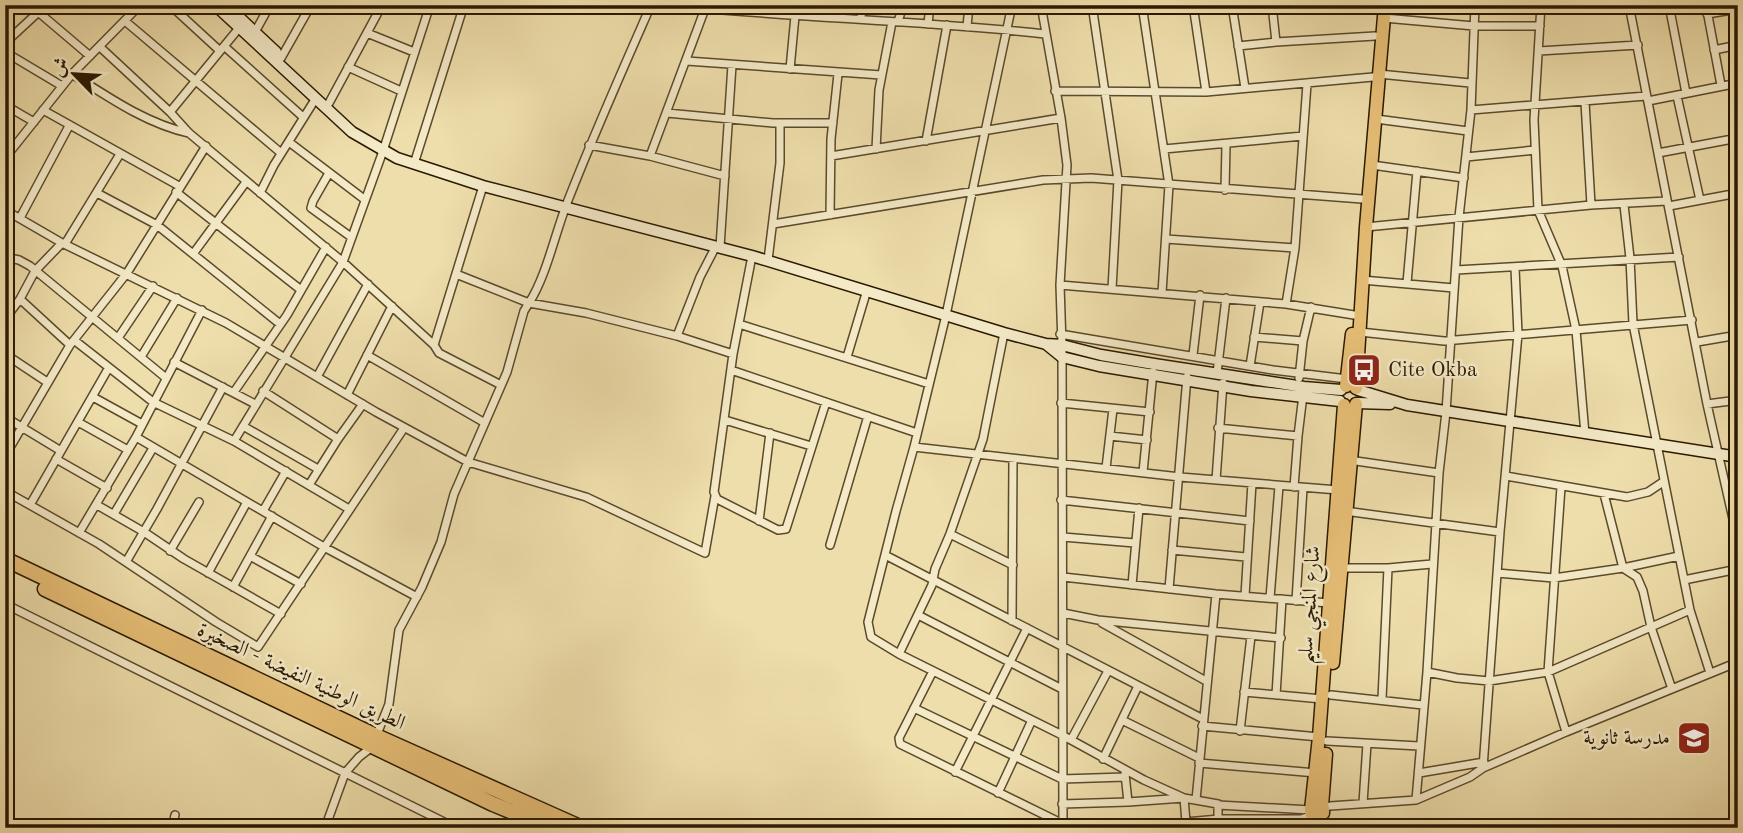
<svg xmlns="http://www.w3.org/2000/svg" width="1743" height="833" viewBox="0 0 1743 833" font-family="'Old Standard TT',Amiri,serif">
<rect width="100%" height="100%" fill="#eedeab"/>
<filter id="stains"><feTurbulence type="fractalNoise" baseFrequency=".00286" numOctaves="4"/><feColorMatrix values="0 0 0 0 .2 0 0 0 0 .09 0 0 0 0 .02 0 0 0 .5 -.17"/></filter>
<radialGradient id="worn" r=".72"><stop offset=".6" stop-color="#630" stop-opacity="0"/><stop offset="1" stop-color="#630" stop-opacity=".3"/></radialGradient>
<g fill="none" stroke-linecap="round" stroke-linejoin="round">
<g stroke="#5b4a2b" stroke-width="10">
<path id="street" d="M 30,5 L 90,56
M 170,5 L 220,51
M 651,5 C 622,71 593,136 567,203 C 555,234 546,277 529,303 L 586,313 L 677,336 L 700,277 L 716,246
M 667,5 C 793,18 919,20 1045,34
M 820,5 L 829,17
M 1041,5 L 1061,118 L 1067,165 L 1060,285 L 1062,345 L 1063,828
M 1092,5 L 1118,180 L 1112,289
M 1142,5 L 1169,185 L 1162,293
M 1193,5 L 1206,92
M 1232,5 L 1245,88
M 1272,5 L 1276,42
M 1541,5 L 1534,120 L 1538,210 L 1562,266 L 1576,330 L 1585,434
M 1629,5 L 1707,404 L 1738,541
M 1669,5 L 1686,93
M 1706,5 L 1721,85
M 1707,14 L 1738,9
M 861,18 L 862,5
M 1384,18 L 1474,26 L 1540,26
M 125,21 L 281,153
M 898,22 L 903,5
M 928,24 L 930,5
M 967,27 L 969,5
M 255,32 L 270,5
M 367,33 L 414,52
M 5,43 L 46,5
M 224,46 L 303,117
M 1238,46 L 1276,42 L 1375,36
M 100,47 L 170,112 L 189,133 L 343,262 L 434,345 L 439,353 L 501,385
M 1714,50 L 1738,45
M 1539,51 L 1638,45
M 5,52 L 62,86
M 281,58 L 311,5
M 687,61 L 881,75
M 348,67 L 401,91
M 790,69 L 795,16
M 72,74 C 108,97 147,124 189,133
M 1379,74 L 1470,83
M 1055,91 L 1206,92 L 1373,77
M 1677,96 L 1700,200
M 1648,101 L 1738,83
M 1585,102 L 1591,205
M 329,103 L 382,5
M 5,105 L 34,122
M 43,110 L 179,186
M 1471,110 L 1646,96
M 170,112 L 239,28
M 667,113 L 773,123 L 833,123
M 1376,119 L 1468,131
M 926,141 L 947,25
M 289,142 L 364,199
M 589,145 L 650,156 L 706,6
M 876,149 L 879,90 L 892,22
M 1164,149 L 1303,136
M 1658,153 L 1738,138
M 650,156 L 725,176
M 831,156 L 1061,118
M 1466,157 L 1535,150
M 5,158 L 72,74 L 140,5
M 414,164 L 464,5
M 1372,165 L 1464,178
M 329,173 L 313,201 L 311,208 L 351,237
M 1225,190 L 1226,145
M 176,192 L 301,290
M 97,193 L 157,225 L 280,324
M 260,193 L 274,165 L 316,98
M 1624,205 L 1630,258 L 1633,324 L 1690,610 L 1710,673
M 1669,206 L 1738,193
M 5,210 L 62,243 L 226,323 L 376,412 L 468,462 L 586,497 L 705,553 L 715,496
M 830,215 L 831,139 L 838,74
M 20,218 L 69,126
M 773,224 L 1043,180 L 1091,178 L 1362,199
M 1366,227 L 1591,205 L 1667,201
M 1166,239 L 1295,248
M 65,244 L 120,154
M 720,247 L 732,65
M 193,254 L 246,182
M 752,256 L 733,354 L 714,492 L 717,499 L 778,530 L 786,529 L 826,402
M 5,257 L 19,260 L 30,266 L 166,378
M 768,260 L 780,163 L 780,123
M 1456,270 L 1679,257
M 1362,280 L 1454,288
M 1407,283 L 1417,171
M 1060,285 L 1286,304 L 1354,315
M 20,299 L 70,345
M 1286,304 L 1295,248 L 1307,84
M 5,319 L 20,299 L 35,271 L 62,243
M 739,324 L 929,384
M 1360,332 L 1444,341 L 1692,320
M 1004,333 L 983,439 L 950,534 L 935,569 L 932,585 L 899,654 L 1062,735 L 1144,780 L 1184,798 L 1218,804 L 1218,828
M 1060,334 L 1273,370 L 1347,379
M 677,336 L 733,354
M 1254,337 L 1303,341
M 118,338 L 153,286
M 74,340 L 153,402 L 234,441 L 349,509
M 1697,342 L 1738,335
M 434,345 L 483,186
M 5,354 L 47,382
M 367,355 L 485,423
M 1193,355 L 1200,295
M 141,357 L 177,298
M 847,357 L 867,290
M 174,362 L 255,404
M 1250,366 L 1260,302
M 731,370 L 917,433
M 1217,373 L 1226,298
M 317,377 L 368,284
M 1299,378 L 1303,341 L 1311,307
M 263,391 L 338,439
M 234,392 L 287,315 L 326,247
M 347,395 L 392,306
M 93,397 L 142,424
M 1061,403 L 1150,412
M 1707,404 L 1738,400
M 5,417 L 61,451
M 725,420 L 811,446
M 78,422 L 128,450
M 243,426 L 318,469
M 1218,428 L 1298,436 L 1294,487
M 1110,436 L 1147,440
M 1298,436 L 1303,395
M 136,437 L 324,547 L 417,597
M 234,441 L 343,262 L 383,151 L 430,5
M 914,447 L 1180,477 L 1338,490
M 5,456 L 70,345 L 127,273 L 206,146
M 56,459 L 107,488
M 1349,460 L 1439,473
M 1106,468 L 1113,409
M 1143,472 L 1153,372
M 1506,476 L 1627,497 L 1648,492 L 1663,482
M 1216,480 L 1223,383
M 309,485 L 338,439 L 363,404
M 1561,487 L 1548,672 L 1566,732
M 5,491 L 99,544 L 216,622 L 258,647 L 404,428
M 1604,494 L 1623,568 L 1637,577 L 1643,591 L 1651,627 L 1672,689
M 1061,500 L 1250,521
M 30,505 L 108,369
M 97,505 L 144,532 L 184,559 L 281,614
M 263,511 L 286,471
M 1345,511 L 1500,532
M 114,514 L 153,448
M 759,521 L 770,433
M 79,533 L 136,437 L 202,310
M 950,534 L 1013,565
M 1063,537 L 1135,543
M 830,545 L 868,416
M 1172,550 L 1246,557
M 170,551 L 199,502
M 885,555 L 1203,719
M 250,556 L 301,584
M 126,562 L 157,509 L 223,387
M 1340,568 L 1388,568 L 1432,564
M 208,573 L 247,502
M 1497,573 L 1554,578 L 1623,568 L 1679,556
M 1063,577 L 1216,594 L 1329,603
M 1684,580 L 1738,569
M 1132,585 L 1139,508
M 233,587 L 272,516
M 1169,589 L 1187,377
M 1245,596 L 1252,483
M 1270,598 L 1279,486
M 1296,601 L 1303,488
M 5,604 L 456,828
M 1063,613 L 1098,620 L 1281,638
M 918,615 L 1062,689
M 1012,621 L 1013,459
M 1102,623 L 1206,681
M 899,654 L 871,637 L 868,622 L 896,511 L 914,447 L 946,315 L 1012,5
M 933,671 L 899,738 L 900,744 L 1063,824
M 1427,672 L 1457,678 L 1489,681 L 1548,672 L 1690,610
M 1244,692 L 1322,699
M 1276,695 L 1282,599
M 1331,695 L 1423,705
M 1382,699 L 1388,568
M 914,708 L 1062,779 L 1125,777
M 1122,720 L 1199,758
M 1202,726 L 1319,737
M 1240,731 L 1251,636
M 1071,740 L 1108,671
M 1327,741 L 1419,746
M 1103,759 L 1138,686
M 1199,763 L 1316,773
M 1483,768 L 1500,532 L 1518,334 L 1515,268
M 955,772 L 1027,628
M 1419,773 L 1484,762
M 998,793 L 1032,720
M 1196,800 L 1216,594
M 1416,800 L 1427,672 L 1439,473 L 1446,412 L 1459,217 L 1471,110 L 1475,5
M 1128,802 L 1184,798 L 1186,822
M 1363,803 L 1367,744
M 1062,804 L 1128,802 L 1125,774
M 1218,805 L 1311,810
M 1323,808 L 1330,806 L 1416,800 L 1470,777 L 1483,768 L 1566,732 L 1738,662
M 172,828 L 175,815
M 325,828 L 345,773 L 359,757 L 372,747 L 389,704 L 399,630 L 422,587 L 441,542 L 454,494 L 507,372 L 524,311 L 529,303 L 456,274
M 1119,828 L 1219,819 L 1301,819 L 1312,815"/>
</g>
<g stroke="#2a1900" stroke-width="13">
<path id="secondary" d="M 215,5 L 352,132 L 397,158 L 483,186 L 752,256 L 1004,333 L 1046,344 L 1062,345 L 1101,355 L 1154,364 L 1304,387 L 1341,390
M 226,5 L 276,52
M 1046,344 L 1062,357 L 1099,366 L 1251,391 L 1340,401
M 1358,390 L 1407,405 L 1738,457
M 1357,403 L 1390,404"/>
</g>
<g stroke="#2a1900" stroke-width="15">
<path id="primary" d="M 1346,386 L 1352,334
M 1356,388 L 1366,227 L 1385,5
M 1333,663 L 1356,404
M 1322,806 L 1326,754
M 1312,807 L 1315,804 L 1320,805 L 1323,808 L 1323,813 L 1316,817 L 1312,815 L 1311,810 L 1319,737 L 1344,405"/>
</g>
<g stroke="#2a1900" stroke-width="17">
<path id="highway" d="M 5,559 L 376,736 L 582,828
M 45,589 L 493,804 L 551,828"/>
</g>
<use href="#street" stroke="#f4eac8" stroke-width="7"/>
<use href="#secondary" stroke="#f4eac8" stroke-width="10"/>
<use href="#primary" stroke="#e7bf76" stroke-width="12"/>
<use href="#highway" stroke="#e7bf76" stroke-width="14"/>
</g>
<defs>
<g id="bus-square" transform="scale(1.75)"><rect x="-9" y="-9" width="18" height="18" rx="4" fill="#8f2418" stroke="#f4eac8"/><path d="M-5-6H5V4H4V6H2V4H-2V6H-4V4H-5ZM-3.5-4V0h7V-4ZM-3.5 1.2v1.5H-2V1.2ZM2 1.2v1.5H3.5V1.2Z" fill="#fff"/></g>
<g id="school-square" transform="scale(1.75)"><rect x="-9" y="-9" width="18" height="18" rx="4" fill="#8f2418" stroke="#f4eac8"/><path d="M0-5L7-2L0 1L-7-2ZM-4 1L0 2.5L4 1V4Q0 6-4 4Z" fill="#fff"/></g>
</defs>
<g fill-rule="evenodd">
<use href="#bus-square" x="1364" y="370"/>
<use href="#school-square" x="1694" y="738"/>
</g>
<g text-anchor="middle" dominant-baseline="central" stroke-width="5" stroke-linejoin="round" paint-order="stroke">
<g font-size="21" fill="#2a1900" stroke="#f4eac8" text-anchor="start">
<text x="1388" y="370">Cite Okba</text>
<text x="1670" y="738" text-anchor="end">مدرسة ثانوية</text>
</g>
<g font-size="21" fill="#2a1900" stroke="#f4eac8">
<text transform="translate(1310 605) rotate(-86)">شارع المنجي سليم</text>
<text transform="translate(301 677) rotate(25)">الطريق الوطنية النفيضة - الصخيرة</text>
</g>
</g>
<rect width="1743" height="833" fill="none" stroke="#eedeab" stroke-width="28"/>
<rect x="7" y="7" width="1729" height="819" fill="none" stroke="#2a1900" stroke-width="3.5"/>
<rect x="14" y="14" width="1715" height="805" fill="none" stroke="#2a1900" stroke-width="2"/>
<g transform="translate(74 74) rotate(295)" stroke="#f4eac8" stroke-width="5" paint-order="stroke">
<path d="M0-5L12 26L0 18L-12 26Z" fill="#2a1900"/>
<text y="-10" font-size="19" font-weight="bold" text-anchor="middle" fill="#2a1900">ش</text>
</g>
<rect width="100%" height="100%" filter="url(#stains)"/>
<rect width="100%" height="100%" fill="url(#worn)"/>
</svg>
